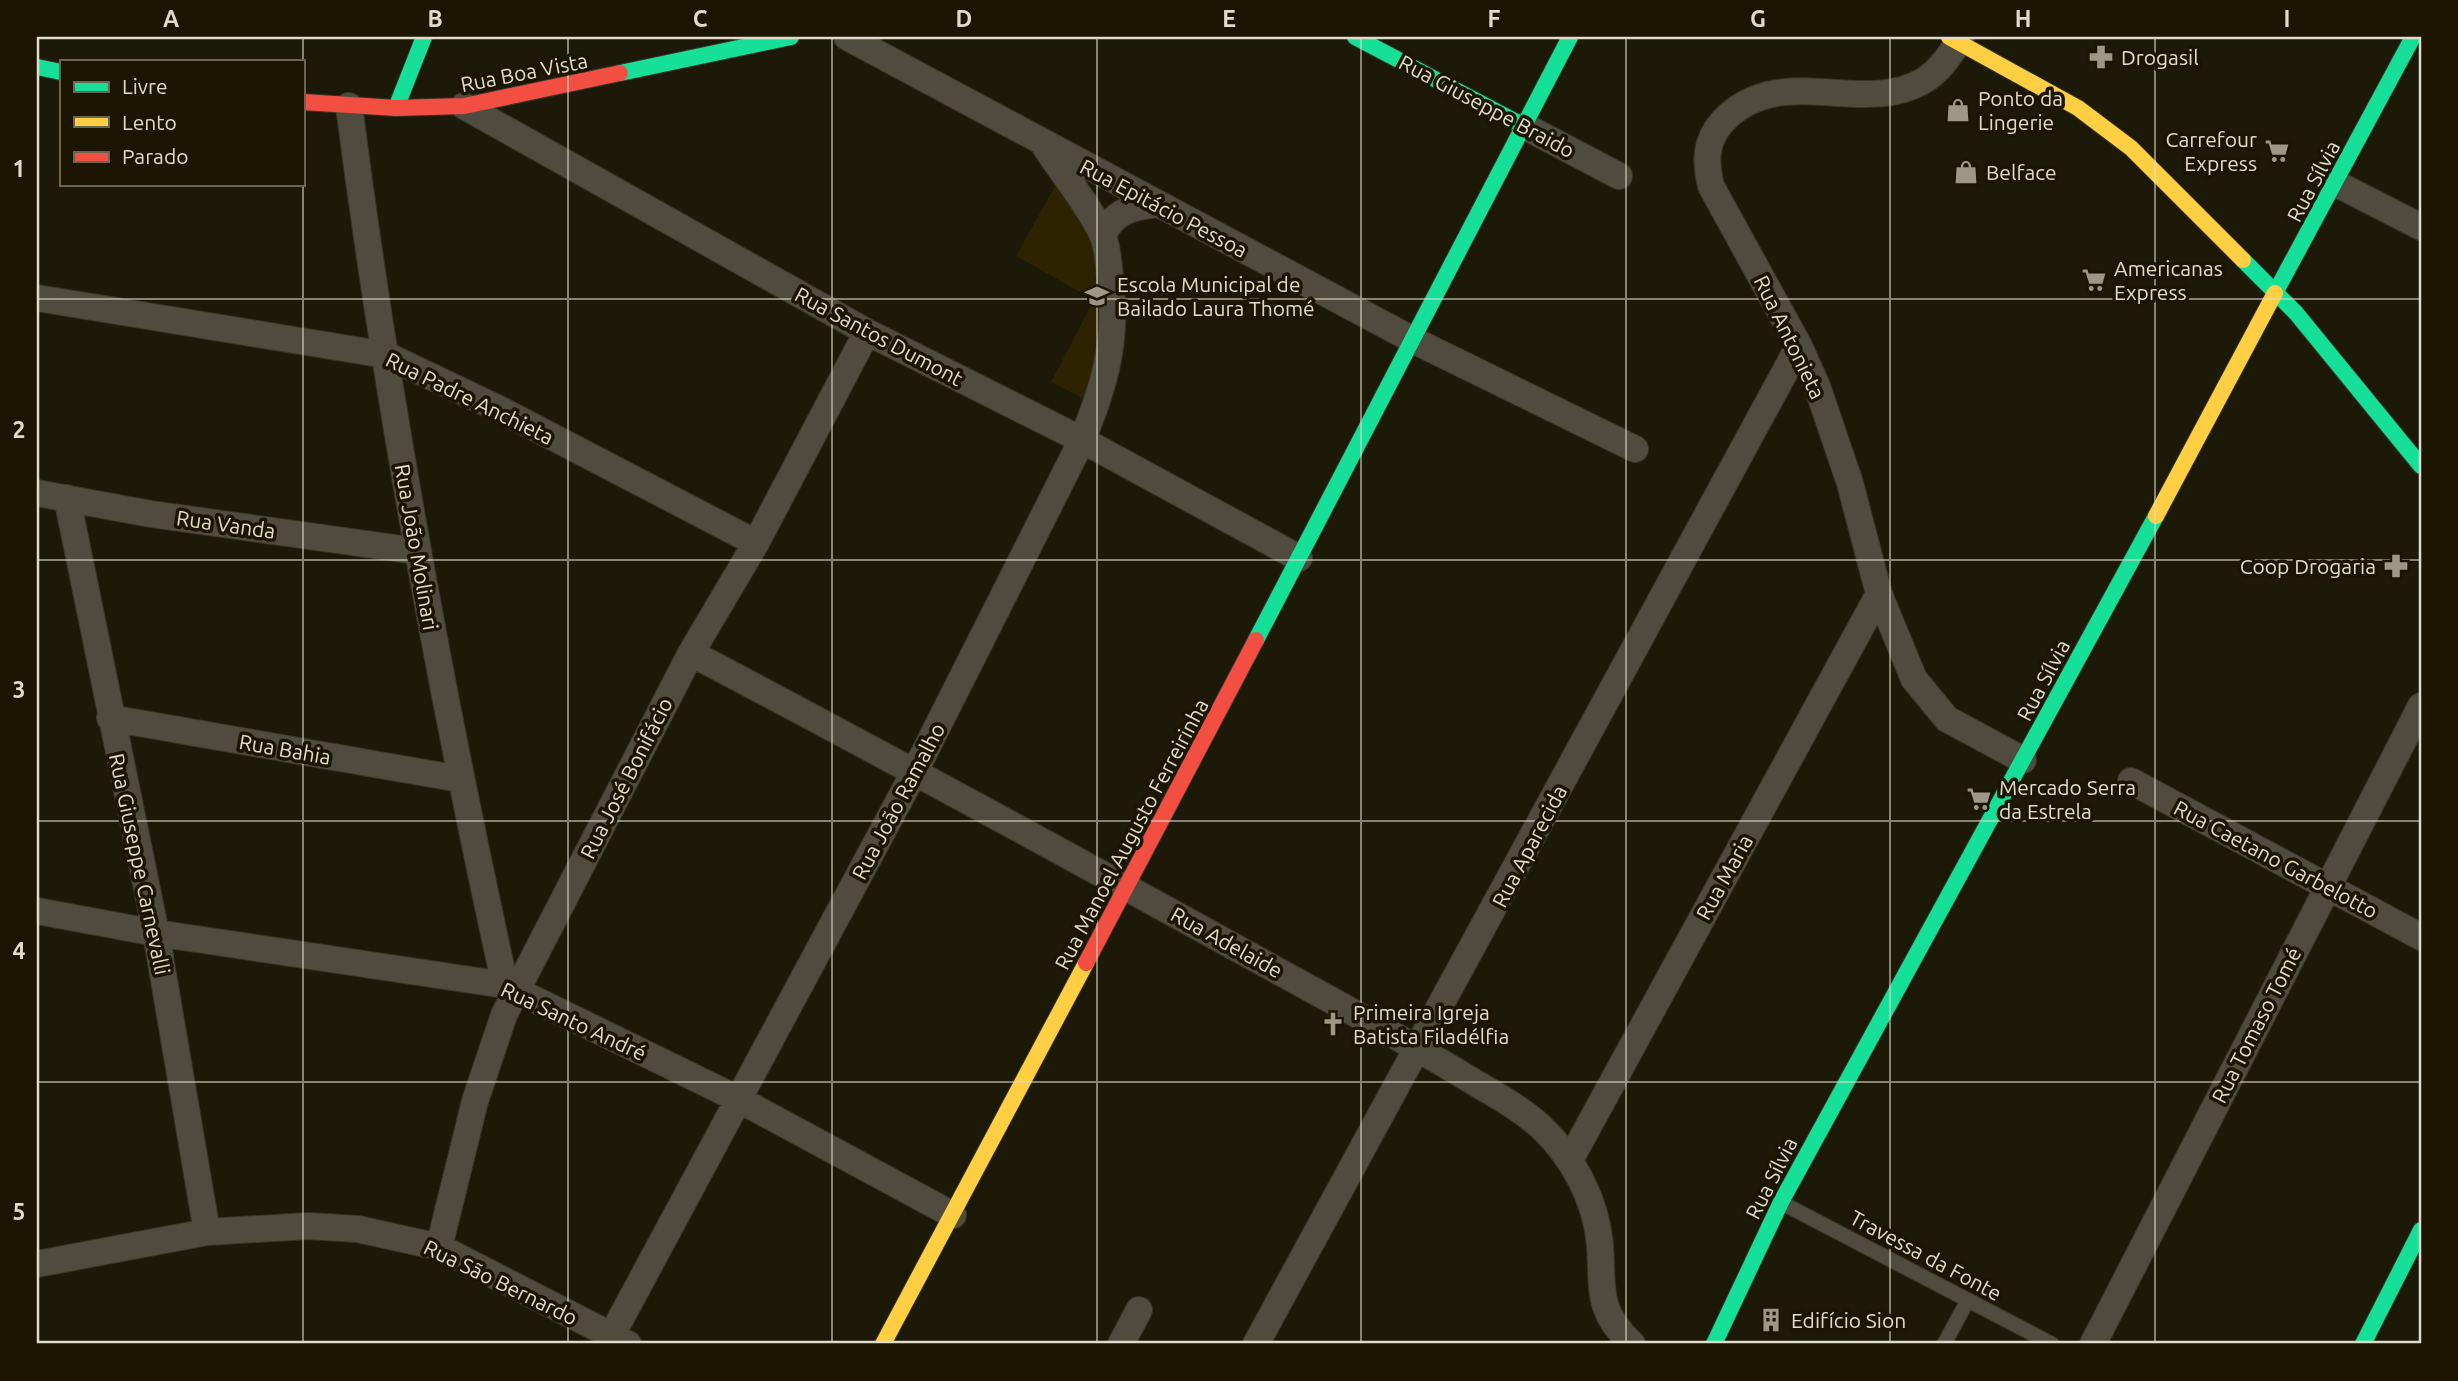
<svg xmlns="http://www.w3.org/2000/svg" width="2458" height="1381" viewBox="0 0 2458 1381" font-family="Ubuntu,sans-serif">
<rect width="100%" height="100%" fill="#1d1908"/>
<path fill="#2d2301" d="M 1056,184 L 1091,233 L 1109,291 L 1089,401 L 1051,382 L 1094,300 L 1016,256 Z"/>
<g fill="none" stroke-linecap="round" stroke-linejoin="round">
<g stroke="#383429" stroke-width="16">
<path id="lane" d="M 1782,1203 L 2052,1344
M 1944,1344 L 1968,1300"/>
</g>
<g stroke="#383429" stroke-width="28">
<path id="street" d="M 847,37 L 1413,340 L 1635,449
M 1961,37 C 1953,52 1938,73 1923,81 C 1861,117 1780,61 1723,121 C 1705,141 1705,161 1711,186 L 1799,346 L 1817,386 L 1850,483 L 1879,594 L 1914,679 L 1947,719 L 2023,760
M 349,106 C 387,401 441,694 505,985
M 464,106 L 867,332 L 1082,440 L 1299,558
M 1524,126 L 1619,176
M 2335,183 L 2421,227
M 1103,235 C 1114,211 1132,207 1157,204
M 37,298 L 386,355 L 503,411 L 756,543
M 37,493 L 151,514 L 416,551
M 67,498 L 156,933 L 207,1232
M 691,653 C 888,757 1083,863 1278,971 C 1340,1005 1403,1039 1464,1076 C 1490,1092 1518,1106 1541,1127 C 1573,1157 1596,1200 1600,1245 C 1603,1290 1596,1310 1632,1344
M 110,718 L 460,779
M 2131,781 L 2421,937
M 37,911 L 156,933 L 505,985 L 738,1099 L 953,1215
M 1570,1160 L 1879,594
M 439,1247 L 475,1101 L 504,1015 L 691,653 L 756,543 L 867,332
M 37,1264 L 207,1232 L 308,1226 L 358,1229 L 439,1247 L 628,1344
M 607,1344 L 915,771 L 1082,440 C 1105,385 1118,339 1110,278 C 1109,265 1108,249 1103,236 C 1093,211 1060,170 1044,145
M 1121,1344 L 1139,1310
M 1256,1344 L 1799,346
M 2093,1344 L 2421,706"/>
</g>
<g stroke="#383429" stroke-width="18">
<path id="fast" d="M 1355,37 L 1524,126
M 37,67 L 61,72
M 620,73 L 791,37
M 396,108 L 424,37
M 2243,260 L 2296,313 L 2421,466
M 2275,293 L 2413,37
M 1256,640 L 1570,37
M 1714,1344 L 1781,1202 L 2156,516
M 2363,1344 L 2421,1230"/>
</g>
<g stroke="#383429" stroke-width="18">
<path id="slow" d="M 1949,37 L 2078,108 L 2131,148 L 2243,260
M 2156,516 L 2275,293
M 883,1344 L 1086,963"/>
</g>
<g stroke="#383429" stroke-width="18">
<path id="jam" d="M 303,102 L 396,108 L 464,106 L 620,73
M 1086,963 L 1256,640"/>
</g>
<use href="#lane" stroke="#4f4c3f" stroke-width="14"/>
<use href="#street" stroke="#4f4c3f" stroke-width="26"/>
<use href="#fast" stroke="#16e098" stroke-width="16"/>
<use href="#slow" stroke="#ffcf43" stroke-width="16"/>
<use href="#jam" stroke="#f24e42" stroke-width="16"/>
</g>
<path fill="none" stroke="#e0dcca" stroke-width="2" stroke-opacity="0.55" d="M 303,37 L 303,1344M 568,37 L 568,1344M 832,37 L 832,1344M 1097,37 L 1097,1344M 1361,37 L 1361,1344M 1626,37 L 1626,1344M 1890,37 L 1890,1344M 2155,37 L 2155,1344M 37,299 L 2421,299M 37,560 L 2421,560M 37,821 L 2421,821M 37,1082 L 2421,1082"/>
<defs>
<g id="pharmacy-bare" transform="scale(1.89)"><path d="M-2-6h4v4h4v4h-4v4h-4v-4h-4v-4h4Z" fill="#9c9886" stroke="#1b1501" stroke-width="2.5" paint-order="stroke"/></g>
<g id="shop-bare" transform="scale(1.89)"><path d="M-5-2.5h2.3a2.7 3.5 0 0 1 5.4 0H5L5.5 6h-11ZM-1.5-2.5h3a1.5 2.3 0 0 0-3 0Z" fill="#9c9886" stroke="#1b1501" stroke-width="2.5" paint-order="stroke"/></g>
<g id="supermarket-bare" transform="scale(1.89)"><path d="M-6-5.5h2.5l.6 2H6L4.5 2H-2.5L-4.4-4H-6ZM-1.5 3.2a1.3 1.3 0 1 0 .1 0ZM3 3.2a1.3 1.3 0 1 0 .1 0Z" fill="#9c9886" stroke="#1b1501" stroke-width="2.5" paint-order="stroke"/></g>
<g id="school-bare" transform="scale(1.89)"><path d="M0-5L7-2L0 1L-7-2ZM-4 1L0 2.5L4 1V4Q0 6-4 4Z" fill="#9c9886" stroke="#1b1501" stroke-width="2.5" paint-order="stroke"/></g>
<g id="church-bare" transform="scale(1.89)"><path d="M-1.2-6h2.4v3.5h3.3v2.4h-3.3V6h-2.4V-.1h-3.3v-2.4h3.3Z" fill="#9c9886" stroke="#1b1501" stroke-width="2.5" paint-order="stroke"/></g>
<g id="building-bare" transform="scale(1.89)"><path d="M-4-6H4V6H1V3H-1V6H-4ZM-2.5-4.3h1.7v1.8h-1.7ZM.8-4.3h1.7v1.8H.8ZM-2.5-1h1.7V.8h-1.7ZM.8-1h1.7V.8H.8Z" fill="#9c9886" stroke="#1b1501" stroke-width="2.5" paint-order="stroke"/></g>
</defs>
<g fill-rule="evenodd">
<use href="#pharmacy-bare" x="2101" y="57"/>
<use href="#shop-bare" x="1958" y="110"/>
<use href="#supermarket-bare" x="2277" y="151"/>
<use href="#shop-bare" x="1966" y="172"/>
<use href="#supermarket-bare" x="2094" y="280"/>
<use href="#school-bare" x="1097" y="296"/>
<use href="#pharmacy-bare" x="2396" y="566"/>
<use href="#supermarket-bare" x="1979" y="799"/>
<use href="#church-bare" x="1333" y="1024"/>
<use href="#building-bare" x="1771" y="1320"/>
</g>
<g text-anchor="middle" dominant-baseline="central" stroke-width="7" stroke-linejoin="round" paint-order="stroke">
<g font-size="21" fill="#e0dcca" stroke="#1b1501" text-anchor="start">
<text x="2121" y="57">Drogasil</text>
<text x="1978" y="98">Ponto da<tspan x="1978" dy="24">Lingerie</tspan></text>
<text x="2257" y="139" text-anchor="end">Carrefour<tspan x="2257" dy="24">Express</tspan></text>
<text x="1986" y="172">Belface</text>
<text x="2114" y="268">Americanas<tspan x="2114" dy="24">Express</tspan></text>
<text x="1117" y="284">Escola Municipal de<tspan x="1117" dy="24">Bailado Laura Thomé</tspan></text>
<text x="2376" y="566" text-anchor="end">Coop Drogaria</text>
<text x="1999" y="787">Mercado Serra<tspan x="1999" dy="24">da Estrela</tspan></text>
<text x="1353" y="1012">Primeira Igreja<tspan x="1353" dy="24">Batista Filadélfia</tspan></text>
<text x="1791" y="1320">Edifício Sion</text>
</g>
<g font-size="21" fill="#e0dcca" stroke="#1b1501">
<text transform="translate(524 72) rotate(-11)">Rua Boa Vista</text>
<text transform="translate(1487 106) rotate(28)">Rua Giuseppe Braido</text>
<text transform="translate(2313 181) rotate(-62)">Rua Sílvia</text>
<text transform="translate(1164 208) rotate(28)">Rua Epitácio Pessoa</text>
<text transform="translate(879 336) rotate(28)">Rua Santos Dumont</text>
<text transform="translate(1790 337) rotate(64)">Rua Antonieta</text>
<text transform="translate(470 398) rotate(26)">Rua Padre Anchieta</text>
<text transform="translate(226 524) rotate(8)">Rua Vanda</text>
<text transform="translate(417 547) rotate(80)">Rua João Molinari</text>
<text transform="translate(2043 680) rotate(-62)">Rua Sílvia</text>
<text transform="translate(285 749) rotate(10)">Rua Bahia</text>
<text transform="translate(626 778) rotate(-63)">Rua José Bonifácio</text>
<text transform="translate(898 801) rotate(-62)">Rua João Ramalho</text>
<text transform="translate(1131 834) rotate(-62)">Rua Manoel Augusto Ferreirinha</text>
<text transform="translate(1529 846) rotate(-62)">Rua Aparecida</text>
<text transform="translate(2276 859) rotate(28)">Rua Caetano Garbelotto</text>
<text transform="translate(140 864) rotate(78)">Rua Giuseppe Carnevalli</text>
<text transform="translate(1724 877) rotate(-61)">Rua Maria</text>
<text transform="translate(1227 942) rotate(29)">Rua Adelaide</text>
<text transform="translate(574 1021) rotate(25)">Rua Santo André</text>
<text transform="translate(2256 1025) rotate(-63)">Rua Tomaso Tomé</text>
<text transform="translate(1771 1178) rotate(-63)">Rua Sílvia</text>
<text transform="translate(1926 1255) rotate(28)">Travessa da Fonte</text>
<text transform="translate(501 1282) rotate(26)">Rua São Bernardo</text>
</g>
</g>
<rect width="2458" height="1381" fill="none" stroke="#1b1501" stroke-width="77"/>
<rect x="60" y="60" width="245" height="126" fill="#1b1501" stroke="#6a6551" stroke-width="2"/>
<rect x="74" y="82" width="35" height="10" fill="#16e098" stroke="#6a6551" stroke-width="2"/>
<text x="122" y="94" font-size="21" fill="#e0dcca">Livre</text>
<rect x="74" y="117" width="35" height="10" fill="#ffcf43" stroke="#6a6551" stroke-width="2"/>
<text x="122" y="130" font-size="21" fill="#e0dcca">Lento</text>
<rect x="74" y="152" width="35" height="10" fill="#f24e42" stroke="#6a6551" stroke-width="2"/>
<text x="122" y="164" font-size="21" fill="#e0dcca">Parado</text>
<rect x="38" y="38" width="2382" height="1304" fill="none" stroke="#e0dcca" stroke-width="2.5"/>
<g font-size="23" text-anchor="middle" font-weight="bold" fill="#e0dcca">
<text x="171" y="27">A</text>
<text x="435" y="27">B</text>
<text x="700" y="27">C</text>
<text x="964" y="27">D</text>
<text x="1229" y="27">E</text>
<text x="1494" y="27">F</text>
<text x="1758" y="27">G</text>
<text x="2023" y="27">H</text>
<text x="2287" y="27">I</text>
<text x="19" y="177">1</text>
<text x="19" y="438">2</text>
<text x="19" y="698">3</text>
<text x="19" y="959">4</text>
<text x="19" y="1220">5</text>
</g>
</svg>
